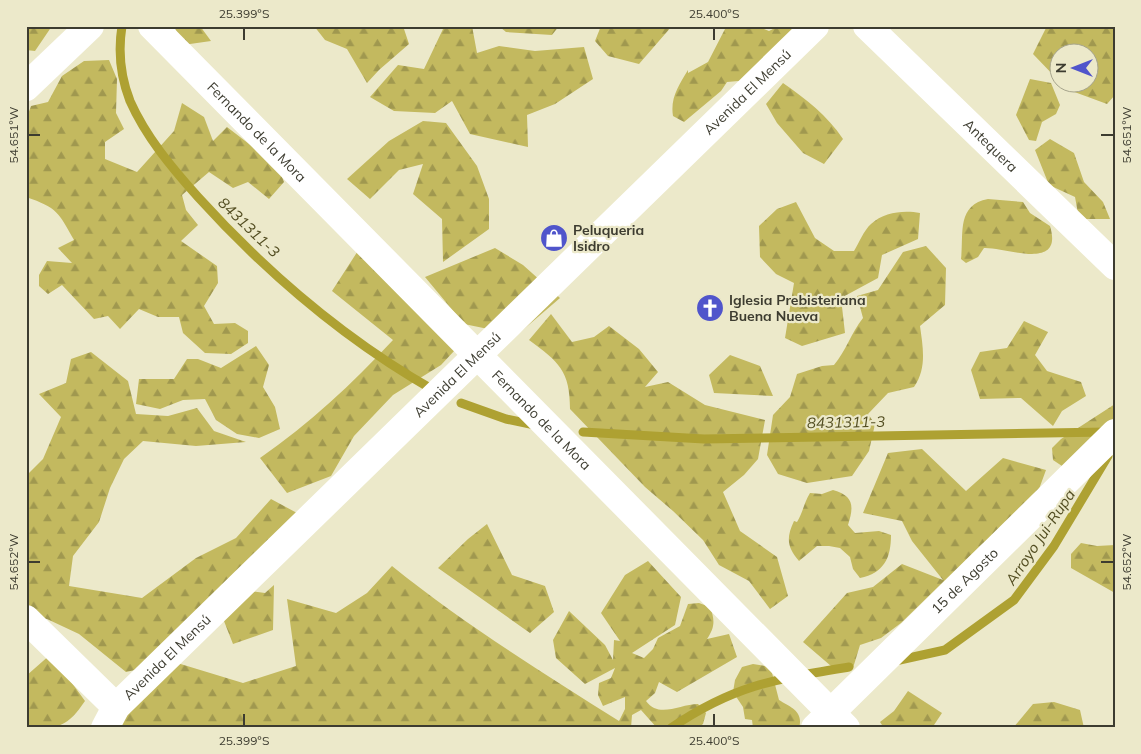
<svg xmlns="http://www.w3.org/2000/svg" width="1141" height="754" viewBox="0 0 1141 754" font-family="Mulish,sans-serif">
<defs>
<pattern id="forest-firs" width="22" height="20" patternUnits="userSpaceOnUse" patternTransform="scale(1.25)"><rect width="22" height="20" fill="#c3b95f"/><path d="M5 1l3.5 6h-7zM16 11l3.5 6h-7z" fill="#a0984f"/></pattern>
</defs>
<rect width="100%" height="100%" fill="#ece9ca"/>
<path fill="url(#forest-firs)" d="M 26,26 L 52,26 L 35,51 L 26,50 Z
M 174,26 L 200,26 L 211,41 L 183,45 Z
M 314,26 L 403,26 L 409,44 L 379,70 L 367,83 L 347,49 L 325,40 Z
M 447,26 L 472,26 L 477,53 L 499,46 L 535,51 L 584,47 L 593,79 L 555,104 L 527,115 L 528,147 L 470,134 L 452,101 L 435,113 L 394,111 L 370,97 L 398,65 L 424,69 L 443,29 Z
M 499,26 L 559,26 L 552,35 L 506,32 Z
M 601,26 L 672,26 L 639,64 L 608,56 L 595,41 Z
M 728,26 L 756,26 L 769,31 L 779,26 L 798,26 L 750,80 L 727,82 L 721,91 L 684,122 L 673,116 C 670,98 679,85 688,70 L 688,73 L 708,62 L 725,29 Z
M 1047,26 L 1115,26 L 1115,95 L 1107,104 L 1069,90 L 1061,83 L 1088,82 L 1088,52 L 1058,52 L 1058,80 L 1033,54 Z
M 109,60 L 117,79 L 116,113 L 124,129 L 105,142 L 105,159 L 137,172 L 174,131 L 182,103 L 204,117 L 213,141 L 227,127 L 253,147 L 275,158 L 284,182 L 269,199 L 248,182 L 233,188 L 209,172 L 182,195 L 186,210 L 198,225 L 181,241 L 217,266 L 218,283 L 204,306 L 214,324 L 235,323 L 248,331 L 248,343 L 231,354 L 205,353 L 183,333 L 179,317 L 158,317 L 139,309 L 120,329 L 108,316 L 94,319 L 62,285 L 48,294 L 39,286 L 39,275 L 47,261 L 72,263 L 58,248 L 74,240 C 58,212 58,208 26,197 L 26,120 L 31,106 L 48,102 L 62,76 L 84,61 Z
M 1030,79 L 1051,83 L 1060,105 L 1056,114 L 1042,122 L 1036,141 L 1029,140 L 1016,115 Z
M 783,83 C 806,99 827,115 843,139 L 824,164 L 803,153 L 777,123 L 766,104 Z
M 423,121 L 446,123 L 477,166 L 489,199 L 489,229 L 443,262 L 442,219 L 413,194 L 423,164 L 399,170 L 370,199 L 347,179 L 389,141 Z
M 1050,139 L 1074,153 L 1084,182 L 1103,202 L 1110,219 L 1079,219 L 1075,197 L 1049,185 L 1035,150 Z
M 988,199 L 1023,202 L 1030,213 L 1050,226 C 1064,272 1006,247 984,248 L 978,257 L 966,263 L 961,259 C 964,234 956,205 988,199 Z
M 796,202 L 815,238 L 834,251 L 854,251 C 859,243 864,230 871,224 C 884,212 904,210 920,213 L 918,239 L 882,255 L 878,278 L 841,298 L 845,333 L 802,346 L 785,338 L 794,283 L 776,274 L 760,257 L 759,226 L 777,209 Z
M 363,243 L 455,350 L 441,365 L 393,395 L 354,436 L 331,476 L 287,493 L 260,458 C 310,423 351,385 393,340 L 332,291 Z
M 926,246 L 946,268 L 945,305 L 920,326 C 923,348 927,368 914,387 L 888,393 L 868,414 L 875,424 L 869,451 L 852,476 L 807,483 L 778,474 L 767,455 L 773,415 L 790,397 L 797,374 L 822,366 L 834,365 C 846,351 851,333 863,318 L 857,296 L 878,290 L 903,252 Z
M 495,248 L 523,265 L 560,298 L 517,335 L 464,324 L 425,277 Z
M 551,314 L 572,342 L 594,337 L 609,326 L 639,349 L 658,372 L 645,387 L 668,382 L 705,405 L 765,420 L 758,459 L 744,475 L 723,492 L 740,531 L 777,557 L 788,596 L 770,609 L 749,581 L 719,565 L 703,540 L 673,511 L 645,487 L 570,409 C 570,371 559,362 529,340 Z
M 1024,321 L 1048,332 L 1035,355 L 1047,371 L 1081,382 L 1086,396 L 1062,411 L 1053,426 L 1021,398 L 980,399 L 971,370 L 980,352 L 1007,348 Z
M 256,346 L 269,365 L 263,387 L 275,407 L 280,429 L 259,438 L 237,434 L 216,420 L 205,399 L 183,400 L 160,409 L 136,404 L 139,379 L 174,379 L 187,359 L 198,359 L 221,368 Z
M 91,352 L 128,381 L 136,414 L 168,416 L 197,408 L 214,431 L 246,442 L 196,446 L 143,441 L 124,459 L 110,488 L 99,522 L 73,556 L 69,586 L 142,598 L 196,558 L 236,538 L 271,499 L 297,513 L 174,662 L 243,683 L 296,666 L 287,599 L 336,613 L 367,593 L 392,566 C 464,624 541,672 619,721 L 625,709 L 625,697 L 603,706 L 598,695 L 599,683 L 611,678 L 615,668 L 585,684 L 556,658 L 553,640 L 569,611 L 605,645 L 613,660 L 614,640 L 620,641 L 601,613 L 625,575 L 648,561 L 681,597 L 675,625 L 632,653 L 644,658 L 653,649 L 658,638 L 680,626 L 688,604 L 699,603 L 710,607 C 715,620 715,627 707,639 L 729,634 L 737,657 L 677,692 L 659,682 L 655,693 L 646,701 C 659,719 680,704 698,704 L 706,713 L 703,724 L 698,728 L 657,728 L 641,710 L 632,715 L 631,728 L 111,728 L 167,663 L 126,672 L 79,634 L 47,619 L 26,618 L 26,476 L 43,459 L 61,417 L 39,394 L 66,383 L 71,359 Z
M 730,355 L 760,366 L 773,396 L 714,393 L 709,375 Z
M 1115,404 L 1115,433 L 1062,466 L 1053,460 L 1052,448 L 1061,439 Z
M 922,449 L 966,491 L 1003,458 L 1046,470 L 1035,500 L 981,545 L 901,623 L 881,638 L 860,645 L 853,668 L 838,672 L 803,642 L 847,593 L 873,587 L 902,564 L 943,580 L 912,541 L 902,521 L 863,513 L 888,453 Z
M 833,490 C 854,496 854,506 848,525 L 855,533 L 879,531 L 891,535 C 891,558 884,573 860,578 L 853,569 L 850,557 L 840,548 L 829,546 L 817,546 L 799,561 C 787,547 786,538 794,521 L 797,522 C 803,512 804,503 810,493 L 822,494 Z
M 487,524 L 512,575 L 545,586 L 554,612 L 530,633 L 438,568 L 468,539 Z
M 1081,543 L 1097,546 L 1115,545 L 1115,593 L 1071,568 L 1071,554 Z
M 274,585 L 273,630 L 233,644 L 222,616 L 242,590 L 265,593 Z
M 51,654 L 85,701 C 66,729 58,728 26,728 L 26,676 Z
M 753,664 L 765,666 L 771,669 L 779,700 C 790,707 804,711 799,728 L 753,728 L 752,720 L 745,719 L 743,707 L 733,692 L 735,680 L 742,667 Z
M 908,691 L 942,713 L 932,728 L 884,728 L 880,722 L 894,711 Z
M 1054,702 L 1080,710 L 1084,728 L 1013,728 L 1033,704 Z"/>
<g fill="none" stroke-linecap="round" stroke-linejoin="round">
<path stroke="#aea132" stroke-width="9" d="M 122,26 C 118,51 121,78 130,101 C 146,137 172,168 198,197 C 266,272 347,341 435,391
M 461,403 L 506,419 L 535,425
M 583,432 L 704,439 L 1107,432
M 895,661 L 945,650 L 1014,600 L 1054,546 L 1108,456
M 671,728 C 734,685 776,679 849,667"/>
<g stroke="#fff" stroke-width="28">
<path id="s1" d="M 152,26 L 846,728"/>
<path id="s2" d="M 867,26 L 1115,266"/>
<path d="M 26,87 L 90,26"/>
<path d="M 26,619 L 116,707"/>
<path id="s3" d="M 105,728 L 116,707 L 815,26"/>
<path id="s4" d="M 815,728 L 1115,433"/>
</g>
</g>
<path fill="none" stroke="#3d3c30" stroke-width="2" d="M 244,28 L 244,40M 714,28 L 714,40M 28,135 L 40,135M 1101,135 L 1114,135M 28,562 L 40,562M 1101,562 L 1114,562M 244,714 L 244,726M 714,714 L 714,726"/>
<defs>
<g id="shop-disc" transform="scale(1.4375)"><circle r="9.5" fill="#5055cb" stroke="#ece9ca"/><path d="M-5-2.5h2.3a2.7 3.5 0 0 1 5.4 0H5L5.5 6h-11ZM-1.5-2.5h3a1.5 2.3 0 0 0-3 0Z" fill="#fff"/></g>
<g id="church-disc" transform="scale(1.4375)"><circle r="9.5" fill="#5055cb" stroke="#ece9ca"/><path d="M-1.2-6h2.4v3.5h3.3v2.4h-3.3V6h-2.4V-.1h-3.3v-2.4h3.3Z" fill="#fff"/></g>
</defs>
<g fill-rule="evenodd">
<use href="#shop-disc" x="554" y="238"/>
<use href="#church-disc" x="710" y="308"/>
</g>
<g text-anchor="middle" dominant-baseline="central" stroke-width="4.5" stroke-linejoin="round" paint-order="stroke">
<g font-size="14" fill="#3d3c30" stroke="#ece9ca">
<text stroke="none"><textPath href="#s3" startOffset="905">Avenida El Mensú</textPath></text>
<text stroke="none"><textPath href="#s1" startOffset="149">Fernando de la Mora</textPath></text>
<text stroke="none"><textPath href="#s2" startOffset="172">Antequera</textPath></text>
<text stroke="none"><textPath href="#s3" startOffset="500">Avenida El Mensú</textPath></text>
<text stroke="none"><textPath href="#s1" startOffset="554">Fernando de la Mora</textPath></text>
<text stroke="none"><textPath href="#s4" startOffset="210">15 de Agosto</textPath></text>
<text stroke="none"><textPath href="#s3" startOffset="95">Avenida El Mensú</textPath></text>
</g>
<g font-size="14" font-weight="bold" fill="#3d3c30" stroke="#ece9ca" text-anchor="start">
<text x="573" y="230">Peluqueria<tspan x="573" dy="16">Isidro</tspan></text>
<text x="729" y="300">Iglesia Prebisteriana<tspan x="729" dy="16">Buena Nueva</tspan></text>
</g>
<g font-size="15" font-style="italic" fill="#524d21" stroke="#ece9ca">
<text transform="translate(249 227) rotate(44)">8431311-3</text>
<text transform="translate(846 422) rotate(-1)">8431311-3</text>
<text transform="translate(1040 537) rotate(-56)">Arroyo Jui-Rupa</text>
</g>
</g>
<rect width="1141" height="754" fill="none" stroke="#ece9ca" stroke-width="55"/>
<g transform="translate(1074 68) rotate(270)"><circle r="24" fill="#ece9ca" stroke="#a6a48c"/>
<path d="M0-4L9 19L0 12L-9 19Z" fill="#5055cb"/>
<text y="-8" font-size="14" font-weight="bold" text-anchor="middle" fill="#3d3c30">N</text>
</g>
<rect x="28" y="28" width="1086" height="698" fill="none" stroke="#3d3c30" stroke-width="2"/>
<g font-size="12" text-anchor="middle" fill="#3d3c30">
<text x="244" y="18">25.399°S</text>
<text x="714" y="18">25.400°S</text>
<text transform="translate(1127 135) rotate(-90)" y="4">54.651°W</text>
<text transform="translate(14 135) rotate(-90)" y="4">54.651°W</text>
<text transform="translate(1127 562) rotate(-90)" y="4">54.652°W</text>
<text transform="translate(14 562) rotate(-90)" y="4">54.652°W</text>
<text x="244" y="745">25.399°S</text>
<text x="714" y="745">25.400°S</text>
</g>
</svg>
